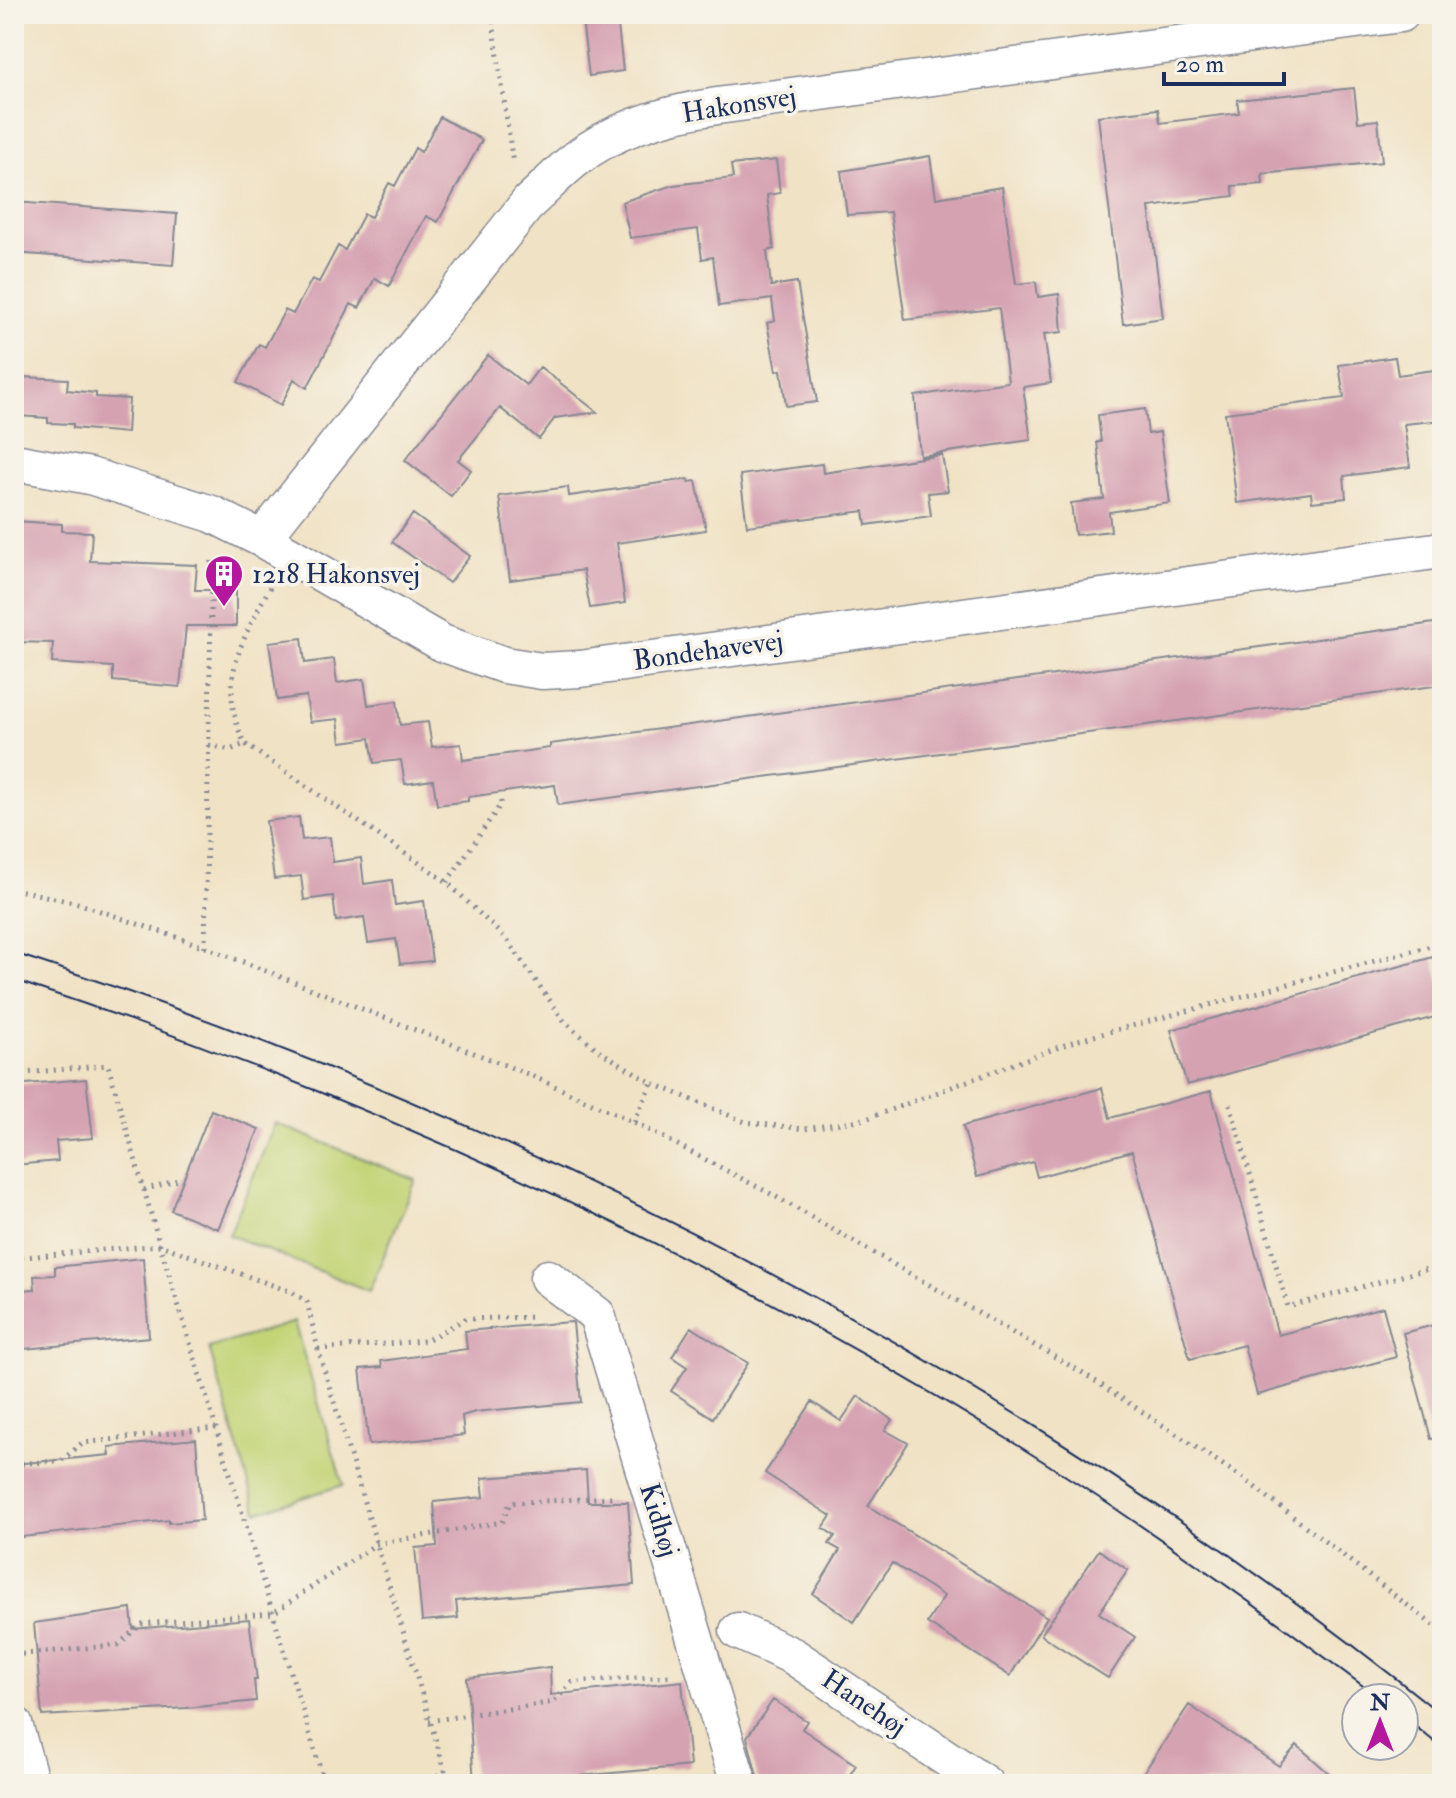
<svg xmlns="http://www.w3.org/2000/svg" width="1456" height="1798" viewBox="0 0 1456 1798" font-family="'IM FELL Double Pica',serif">
<rect width="100%" height="100%" fill="#f7f3e8"/>
<filter id="ink" filterUnits="userSpaceOnUse"><feTurbulence type="fractalNoise" baseFrequency=".0125" numOctaves="2"/><feDisplacementMap in="SourceGraphic" scale="16" xChannelSelector="R" yChannelSelector="G"/><feConvolveMatrix kernelMatrix="1 2 1 2 8 2 1 2 1" color-interpolation-filters="sRGB"/></filter>
<filter id="wash" filterUnits="userSpaceOnUse"><feTurbulence type="fractalNoise" baseFrequency=".006" numOctaves="4" result="noise"/><feDisplacementMap in="SourceGraphic" scale="32" xChannelSelector="R" yChannelSelector="G"/><feGaussianBlur stdDeviation="1.8" result="paint"/><feColorMatrix in="noise" values="0 0 0 0 0 0 0 0 0 0 0 0 0 0 0 0 0 1.4 0 .05"/><feComposite in="paint" operator="in"/></filter>
<g filter="url(#wash)">
<rect width="100%" height="100%" fill="#f0e2c5"/>
<path fill="#c3d477" stroke="#6f826a" stroke-width="2" d="M 275,1123 L 416,1180 L 369,1291 L 229,1235 Z
M 294,1322 L 343,1485 L 257,1512 L 209,1348 Z"/>
<g id="blocks">
<path fill="#d5a2b2" d="M 617,16 L 623,71 L 589,76 L 582,20 Z
M 1354,88 L 1358,122 L 1378,120 L 1382,162 L 1262,174 L 1263,184 L 1232,186 L 1234,196 L 1149,207 L 1163,318 L 1123,324 L 1098,116 L 1158,109 L 1160,123 L 1239,113 L 1237,100 Z
M 440,117 L 482,140 L 438,222 L 426,216 L 389,286 L 375,278 L 359,308 L 351,304 L 307,388 L 294,379 L 281,405 L 238,382 L 259,344 L 265,347 L 285,310 L 293,314 L 312,279 L 319,282 L 338,246 L 345,250 L 364,214 L 371,217 L 389,183 L 395,186 L 415,148 L 421,152 Z
M 930,156 L 936,198 L 1002,187 L 1016,284 L 1036,282 L 1038,297 L 1059,294 L 1062,332 L 1044,334 L 1051,383 L 1023,387 L 1031,440 L 920,456 L 915,396 L 1008,382 L 999,308 L 905,320 L 890,212 L 847,215 L 841,171 Z
M 776,160 L 780,193 L 767,195 L 774,249 L 767,251 L 771,286 L 797,282 L 817,402 L 786,406 L 781,370 L 776,371 L 767,323 L 775,321 L 772,299 L 719,306 L 713,257 L 702,259 L 698,229 L 630,238 L 622,202 L 673,185 L 733,178 L 731,165 Z
M 14,202 L 177,214 L 173,265 L 14,253 Z
M 488,355 L 526,385 L 540,367 L 597,412 L 555,418 L 539,439 L 500,408 L 458,460 L 471,470 L 451,496 L 405,460 Z
M 1395,357 L 1398,375 L 1442,369 L 1442,420 L 1404,424 L 1410,467 L 1344,476 L 1346,498 L 1312,502 L 1311,493 L 1237,503 L 1225,413 L 1344,398 L 1339,365 Z
M 20,377 L 68,379 L 67,390 L 96,393 L 96,397 L 129,399 L 127,433 L 73,428 L 73,424 L 48,423 L 48,418 L 18,416 Z
M 1145,409 L 1148,434 L 1160,432 L 1170,503 L 1109,512 L 1111,531 L 1075,535 L 1071,503 L 1104,499 L 1097,442 L 1101,442 L 1098,415 Z
M 942,455 L 948,491 L 928,493 L 931,516 L 866,525 L 864,511 L 747,526 L 740,475 L 822,464 L 823,473 Z
M 688,479 L 689,482 L 696,481 L 706,530 L 617,543 L 625,603 L 590,608 L 583,570 L 510,580 L 499,496 L 568,487 L 569,496 Z
M 413,514 L 470,556 L 449,583 L 392,542 Z
M 14,521 L 62,524 L 62,531 L 92,532 L 90,561 L 197,565 L 195,590 L 236,590 L 236,626 L 186,626 L 180,687 L 113,681 L 113,667 L 52,663 L 53,643 L 14,642 Z
M 1442,622 L 1442,685 L 558,805 L 555,785 L 468,797 L 468,801 L 437,805 L 433,780 L 405,784 L 401,760 L 374,763 L 370,738 L 341,742 L 338,719 L 310,722 L 306,696 L 277,700 L 269,642 L 302,638 L 305,663 L 334,659 L 337,683 L 364,679 L 368,705 L 397,701 L 400,725 L 428,722 L 432,747 L 461,744 L 463,760 L 550,748 L 550,744 Z
M 299,817 L 302,840 L 330,837 L 333,862 L 361,858 L 364,884 L 392,880 L 395,905 L 424,901 L 432,961 L 400,964 L 396,939 L 368,943 L 364,917 L 336,921 L 333,896 L 304,900 L 301,876 L 274,879 L 266,821 Z
M 1433,957 L 1442,989 L 1442,1015 L 1187,1085 L 1171,1030 Z
M 86,1079 L 93,1138 L 56,1141 L 58,1161 L 14,1165 L 14,1085 Z
M 1102,1088 L 1110,1118 L 1211,1091 L 1278,1335 L 1383,1307 L 1396,1357 L 1257,1395 L 1244,1345 L 1190,1359 L 1132,1151 L 1037,1177 L 1033,1162 L 977,1177 L 963,1126 Z
M 211,1110 L 259,1129 L 218,1229 L 171,1210 Z
M 143,1258 L 149,1337 L 14,1350 L 14,1298 L 22,1298 L 21,1290 L 35,1289 L 34,1276 L 55,1275 L 55,1267 Z
M 571,1322 L 573,1323 L 581,1402 L 475,1412 L 462,1416 L 464,1435 L 369,1445 L 360,1369 L 382,1367 L 381,1361 L 467,1349 L 465,1331 Z
M 1442,1323 L 1442,1438 L 1431,1439 L 1403,1333 Z
M 691,1327 L 748,1363 L 713,1418 L 671,1391 L 687,1367 L 672,1357 Z
M 858,1396 L 892,1420 L 885,1430 L 908,1443 L 868,1506 L 1047,1617 L 1010,1676 L 927,1623 L 944,1596 L 892,1563 L 854,1622 L 813,1594 L 840,1550 L 829,1544 L 835,1536 L 823,1528 L 831,1516 L 765,1473 L 812,1402 L 841,1421 Z
M 196,1439 L 202,1520 L 169,1523 L 169,1520 L 14,1538 L 14,1464 L 110,1455 L 109,1447 Z
M 586,1470 L 588,1502 L 628,1502 L 634,1585 L 456,1601 L 458,1618 L 422,1621 L 415,1548 L 437,1546 L 434,1502 L 484,1497 L 482,1478 Z
M 1099,1550 L 1128,1570 L 1099,1613 L 1135,1637 L 1108,1678 L 1041,1635 Z
M 131,1609 L 133,1629 L 249,1619 L 257,1680 L 254,1680 L 256,1701 L 186,1708 L 42,1716 L 34,1623 Z
M 550,1667 L 551,1695 L 682,1681 L 690,1766 L 580,1776 L 582,1784 L 474,1784 L 467,1678 Z
M 773,1700 L 807,1721 L 802,1729 L 856,1765 L 844,1784 L 759,1784 L 747,1737 Z
M 1189,1705 L 1279,1766 L 1297,1745 L 1341,1784 L 1136,1784 Z"/>
</g>
</g>
<g filter="url(#ink)">
<use href="#blocks" fill-opacity="0" stroke="#868892" stroke-width="2"/>
<g fill="none" stroke-linecap="round" stroke-linejoin="round">
<g stroke="#868892" stroke-width="39">
<path id="minor" d="M 14,462 L 90,476 L 212,514 L 262,539 L 442,643 L 504,665 L 542,671 L 580,669 L 1442,550
M 262,539 L 529,202 C 545,188 559,172 576,159 C 615,128 669,113 717,106 L 1401,14
M 548,1278 L 597,1315 L 739,1784
M 738,1631 L 793,1656 L 985,1784
M 14,1724 L 31,1784"/>
</g>
<path stroke="#868892" stroke-width="5" stroke-dasharray="2 6" stroke-linecap="butt" d="M 492,14 L 513,164
M 270,587 C 242,640 215,684 245,744 L 447,882 L 507,940 L 565,1022 L 598,1050 L 652,1083 L 745,1122 L 805,1129 L 866,1119 L 1075,1041 L 1442,943
M 209,745 L 230,750 L 245,744
M 447,882 L 501,804 L 500,795
M 14,889 L 77,903 L 205,947 L 530,1075 L 634,1122 L 771,1194 L 1083,1373 L 1243,1478 L 1442,1632
M 205,947 L 212,555
M 14,1074 L 108,1065 L 160,1245 L 325,1784
M 1230,1104 L 1288,1307 L 1442,1265
M 634,1122 L 652,1083
M 144,1190 L 181,1179
M 14,1258 L 160,1245 L 292,1292 L 307,1302 L 318,1349 L 449,1784
M 318,1349 L 425,1341 L 465,1319 L 536,1317
M 14,1464 L 61,1461 L 82,1443 L 216,1428
M 14,1655 L 118,1645 L 141,1624 L 273,1613 L 376,1544 L 502,1522 L 510,1503 L 612,1497
M 429,1721 L 554,1702 L 572,1682 L 669,1676
M 415,1784 L 445,1772"/>
<use href="#minor" stroke="#fff" stroke-width="36"/>
<path stroke="#1b2f5e" stroke-width="2" d="M 14,953 C 530,1121 1018,1374 1442,1715
M 14,980 C 365,1096 694,1246 1009,1440 C 1137,1519 1259,1607 1379,1698
M 1404,1717 L 1442,1748"/>
</g>
</g>
<defs>
<g id="building-pin" transform="scale(2)"><path d="M0 17L-7.5 6A9.5 9.5 0 1 1 7.5 6Z" fill="#b5179e" stroke="#f7f3e8"/><path d="M-4-6H4V6H1V3H-1V6H-4ZM-2.5-4.3h1.7v1.8h-1.7ZM.8-4.3h1.7v1.8H.8ZM-2.5-1h1.7V.8h-1.7ZM.8-1h1.7V.8H.8Z" fill="#fff"/></g>
</defs>
<g fill-rule="evenodd">
<use href="#building-pin" x="224" y="574"/>
</g>
<g text-anchor="middle" dominant-baseline="central" stroke-width="7" stroke-linejoin="round" paint-order="stroke">
<g font-size="28" fill="#1b2f5e" stroke="#f7f3e8">
<text transform="translate(739 105) rotate(-9)">Hakonsvej</text>
<text transform="translate(708 651) rotate(-8)">Bondehavevej</text>
<text transform="translate(659 1520) rotate(73)">Kidhøj</text>
<text transform="translate(864 1703) rotate(34)">Hanehøj</text>
</g>
<g font-size="28" fill="#1b2f5e" stroke="#f7f3e8" text-anchor="start">
<text x="252" y="574">1218 Hakonsvej</text>
</g>
</g>
<rect width="1456" height="1798" fill="none" stroke="#f7f3e8" stroke-width="48"/>
<g transform="translate(1380 1722)"><circle r="38" fill="#f7f3e8" stroke="#9fa5b1" stroke-width="2"/>
<path d="M0-6L14 30L0 20L-14 30Z" fill="#b5179e"/>
<text y="-12" font-size="22" font-weight="bold" text-anchor="middle" fill="#1b2f5e">N</text>
</g>
<path d="M1164 72v12h120v-12" fill="none" stroke="#1b2f5e" stroke-width="4"/>
<text x="1176" y="72" font-size="24" fill="#1b2f5e" stroke="#f7f3e8" stroke-width="6" paint-order="stroke">20 m</text>
</svg>
